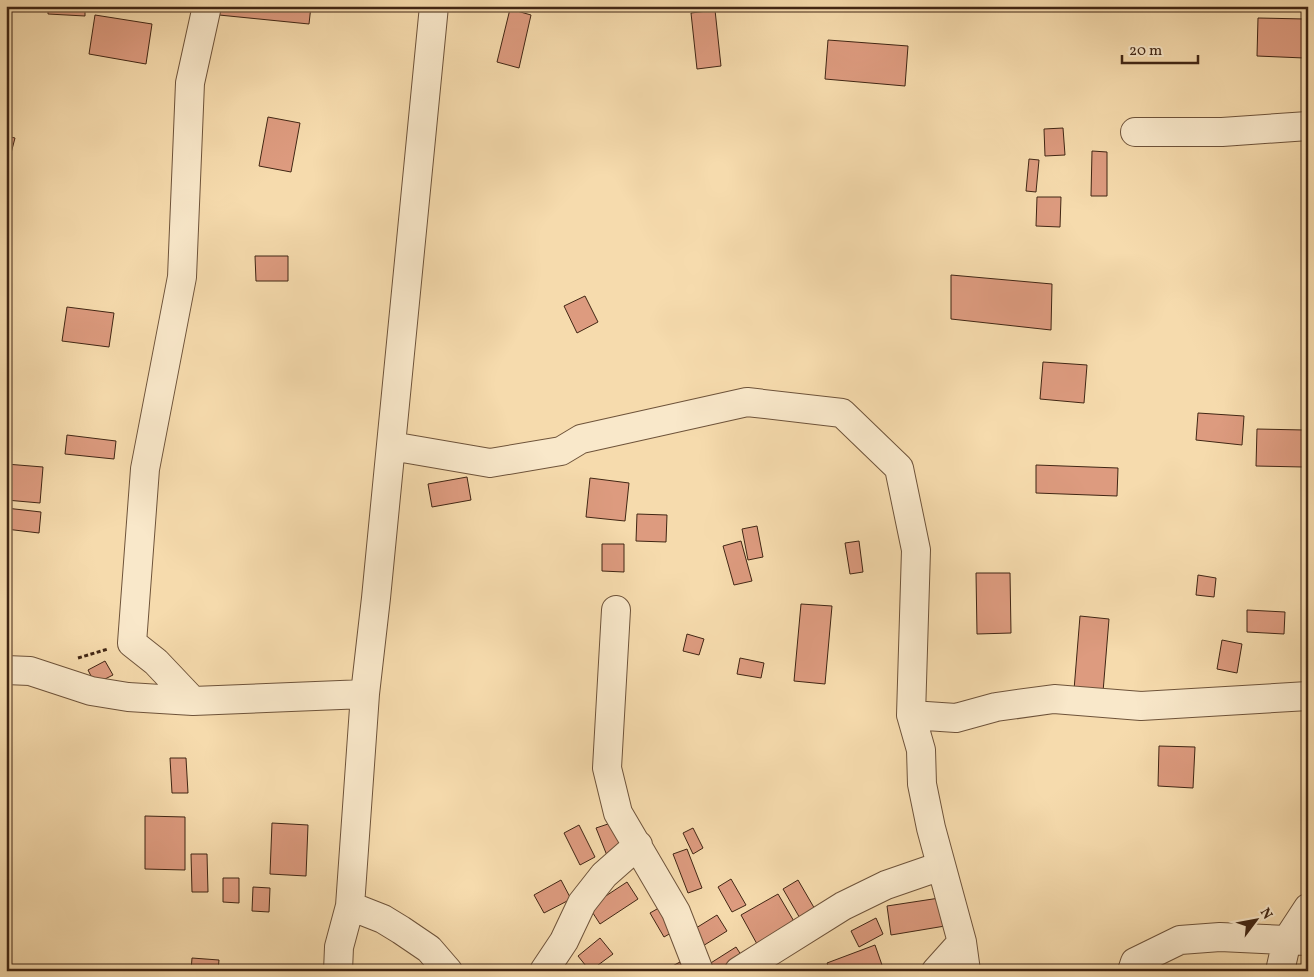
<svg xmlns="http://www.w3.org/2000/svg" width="1314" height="977" viewBox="0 0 1314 977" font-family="Vollkorn,serif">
<rect width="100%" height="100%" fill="#f6dbad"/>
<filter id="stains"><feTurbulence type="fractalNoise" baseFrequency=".004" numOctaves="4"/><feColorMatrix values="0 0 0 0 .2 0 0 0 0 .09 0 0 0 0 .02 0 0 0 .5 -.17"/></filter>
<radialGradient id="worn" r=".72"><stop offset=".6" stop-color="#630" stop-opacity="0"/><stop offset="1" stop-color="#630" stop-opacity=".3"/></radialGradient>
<path fill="#dd9b7f" stroke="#412614" d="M 48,6 L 85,6 L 85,16 L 48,14 Z
M 220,6 L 311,6 L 309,24 L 219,15 Z
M 510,9 L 531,15 L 519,68 L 497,62 Z
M 715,10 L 721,66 L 697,69 L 691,13 Z
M 95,15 L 152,24 L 146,64 L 89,54 Z
M 1258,18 L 1305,19 L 1304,58 L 1257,56 Z
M 828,40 L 908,46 L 905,86 L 825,79 Z
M 268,117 L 300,123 L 291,172 L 259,166 Z
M 1063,128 L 1065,155 L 1045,156 L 1044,129 Z
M 6,136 L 15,138 L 9,161 L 6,161 Z
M 1092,151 L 1107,152 L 1107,196 L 1091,196 Z
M 1029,159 L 1039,160 L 1036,192 L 1026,191 Z
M 1037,197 L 1061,197 L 1060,227 L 1036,226 Z
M 255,256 L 288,256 L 288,281 L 256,281 Z
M 951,275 L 1052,284 L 1051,330 L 951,319 Z
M 585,296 L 598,322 L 577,333 L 564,306 Z
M 67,307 L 114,313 L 109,347 L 62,341 Z
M 1043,362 L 1087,365 L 1084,403 L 1040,399 Z
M 1198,413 L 1244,416 L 1242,445 L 1196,440 Z
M 1257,429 L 1304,430 L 1303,467 L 1256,466 Z
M 67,435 L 116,441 L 114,459 L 65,454 Z
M 6,464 L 43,467 L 40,503 L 6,500 Z
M 1036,465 L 1118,468 L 1117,496 L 1036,493 Z
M 467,477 L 471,500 L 432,507 L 428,484 Z
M 590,478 L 629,483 L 625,521 L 586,517 Z
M 6,508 L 41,512 L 39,533 L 6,529 Z
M 637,514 L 667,515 L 666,542 L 636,541 Z
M 757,526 L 763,557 L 748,560 L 742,529 Z
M 741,541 L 752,581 L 734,585 L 723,546 Z
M 859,541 L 863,572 L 850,574 L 845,543 Z
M 602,544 L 624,544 L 624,572 L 602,571 Z
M 976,573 L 1010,573 L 1011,633 L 977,634 Z
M 1198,575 L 1216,578 L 1214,597 L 1196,595 Z
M 801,604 L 832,606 L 825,684 L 794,681 Z
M 1247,610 L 1285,612 L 1284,634 L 1247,632 Z
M 1080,616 L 1109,619 L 1103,692 L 1074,690 Z
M 687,634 L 704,639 L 699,655 L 683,651 Z
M 1222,640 L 1242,644 L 1237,673 L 1217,669 Z
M 740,658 L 764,663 L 761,678 L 737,674 Z
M 105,661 L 113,675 L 95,684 L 88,670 Z
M 1159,746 L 1195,747 L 1193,788 L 1158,786 Z
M 170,758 L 186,758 L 188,793 L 172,793 Z
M 145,816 L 185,817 L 185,870 L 145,869 Z
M 614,822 L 625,851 L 608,858 L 596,828 Z
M 272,823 L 308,825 L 306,876 L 270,874 Z
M 579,825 L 595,857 L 580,865 L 564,833 Z
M 693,828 L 703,848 L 693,854 L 683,833 Z
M 687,849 L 702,888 L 688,893 L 673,854 Z
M 191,854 L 207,854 L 208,892 L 192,892 Z
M 223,878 L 239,878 L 239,903 L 223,902 Z
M 731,879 L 746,905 L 732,912 L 718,887 Z
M 561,880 L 571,899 L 544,913 L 534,895 Z
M 798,880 L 816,911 L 801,920 L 783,889 Z
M 627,882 L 638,899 L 600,924 L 589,907 Z
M 253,887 L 270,888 L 269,912 L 252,911 Z
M 778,894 L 795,923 L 757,944 L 741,915 Z
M 946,897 L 951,925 L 891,935 L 887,906 Z
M 664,905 L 678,929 L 664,937 L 650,913 Z
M 717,915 L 727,931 L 698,949 L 688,933 Z
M 876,918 L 883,934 L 859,947 L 851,931 Z
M 600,938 L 613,954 L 590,971 L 578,956 Z
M 875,945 L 882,965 L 867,971 L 830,971 L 827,963 Z
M 736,947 L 745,961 L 730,971 L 709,971 L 706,966 Z
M 192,958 L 219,960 L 218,971 L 191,971 Z
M 680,962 L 685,971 L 666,971 L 665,970 Z"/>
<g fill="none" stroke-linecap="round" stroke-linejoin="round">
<g stroke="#6e533a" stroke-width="30">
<path id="minor" d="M 434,6 L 376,598 L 365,694 L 350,906 L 383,919 L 401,930 L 429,949 L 448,971
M 1135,132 L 1222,132 L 1308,126
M 391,446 L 490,463 L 561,451 L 581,439 L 747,402 L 842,413 L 899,468 L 916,550 L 911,715 L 956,718 L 996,707 L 1054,699 L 1141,706 L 1308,696
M 616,610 L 607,768 L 618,813 L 676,912 L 699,971
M 6,670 L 30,671 L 91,691 L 128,697 L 193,701 L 365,694
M 193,701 L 156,662 L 132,643 L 145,469 L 182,277 L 190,83 L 207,6
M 911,715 L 921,750 L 922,784 L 931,828 L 962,942 L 966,971
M 338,971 L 339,947 L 350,906
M 544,971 L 564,941 L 582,903 L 604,875 L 638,845
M 739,971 L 843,906 L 886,885 L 941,866
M 936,971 L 962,942
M 1132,971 L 1135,962 L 1180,940 L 1220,937 L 1308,941
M 1280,971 L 1287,940 L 1308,908"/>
</g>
<path stroke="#412614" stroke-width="3" stroke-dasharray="4 2.5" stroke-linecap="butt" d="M 78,658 L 108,649"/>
<use href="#minor" stroke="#f9e8ca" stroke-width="28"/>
</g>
<rect width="1314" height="977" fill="none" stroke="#f6dbad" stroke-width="25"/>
<rect x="8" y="8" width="1299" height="962" fill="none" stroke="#412614" stroke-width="2.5"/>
<rect x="12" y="12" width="1289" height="952" fill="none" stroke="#412614"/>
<g transform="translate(1256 920) rotate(58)" stroke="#f9e8ca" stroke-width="4" paint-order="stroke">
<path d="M0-4L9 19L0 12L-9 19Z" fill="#412614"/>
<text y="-8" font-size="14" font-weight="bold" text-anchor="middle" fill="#412614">N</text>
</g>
<path d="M1122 55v8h76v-8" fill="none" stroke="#412614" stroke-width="2.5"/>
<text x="1129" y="55" font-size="15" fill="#412614" stroke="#f9e8ca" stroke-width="4" paint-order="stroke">20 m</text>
<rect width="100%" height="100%" filter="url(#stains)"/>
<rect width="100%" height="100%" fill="url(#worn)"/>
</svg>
